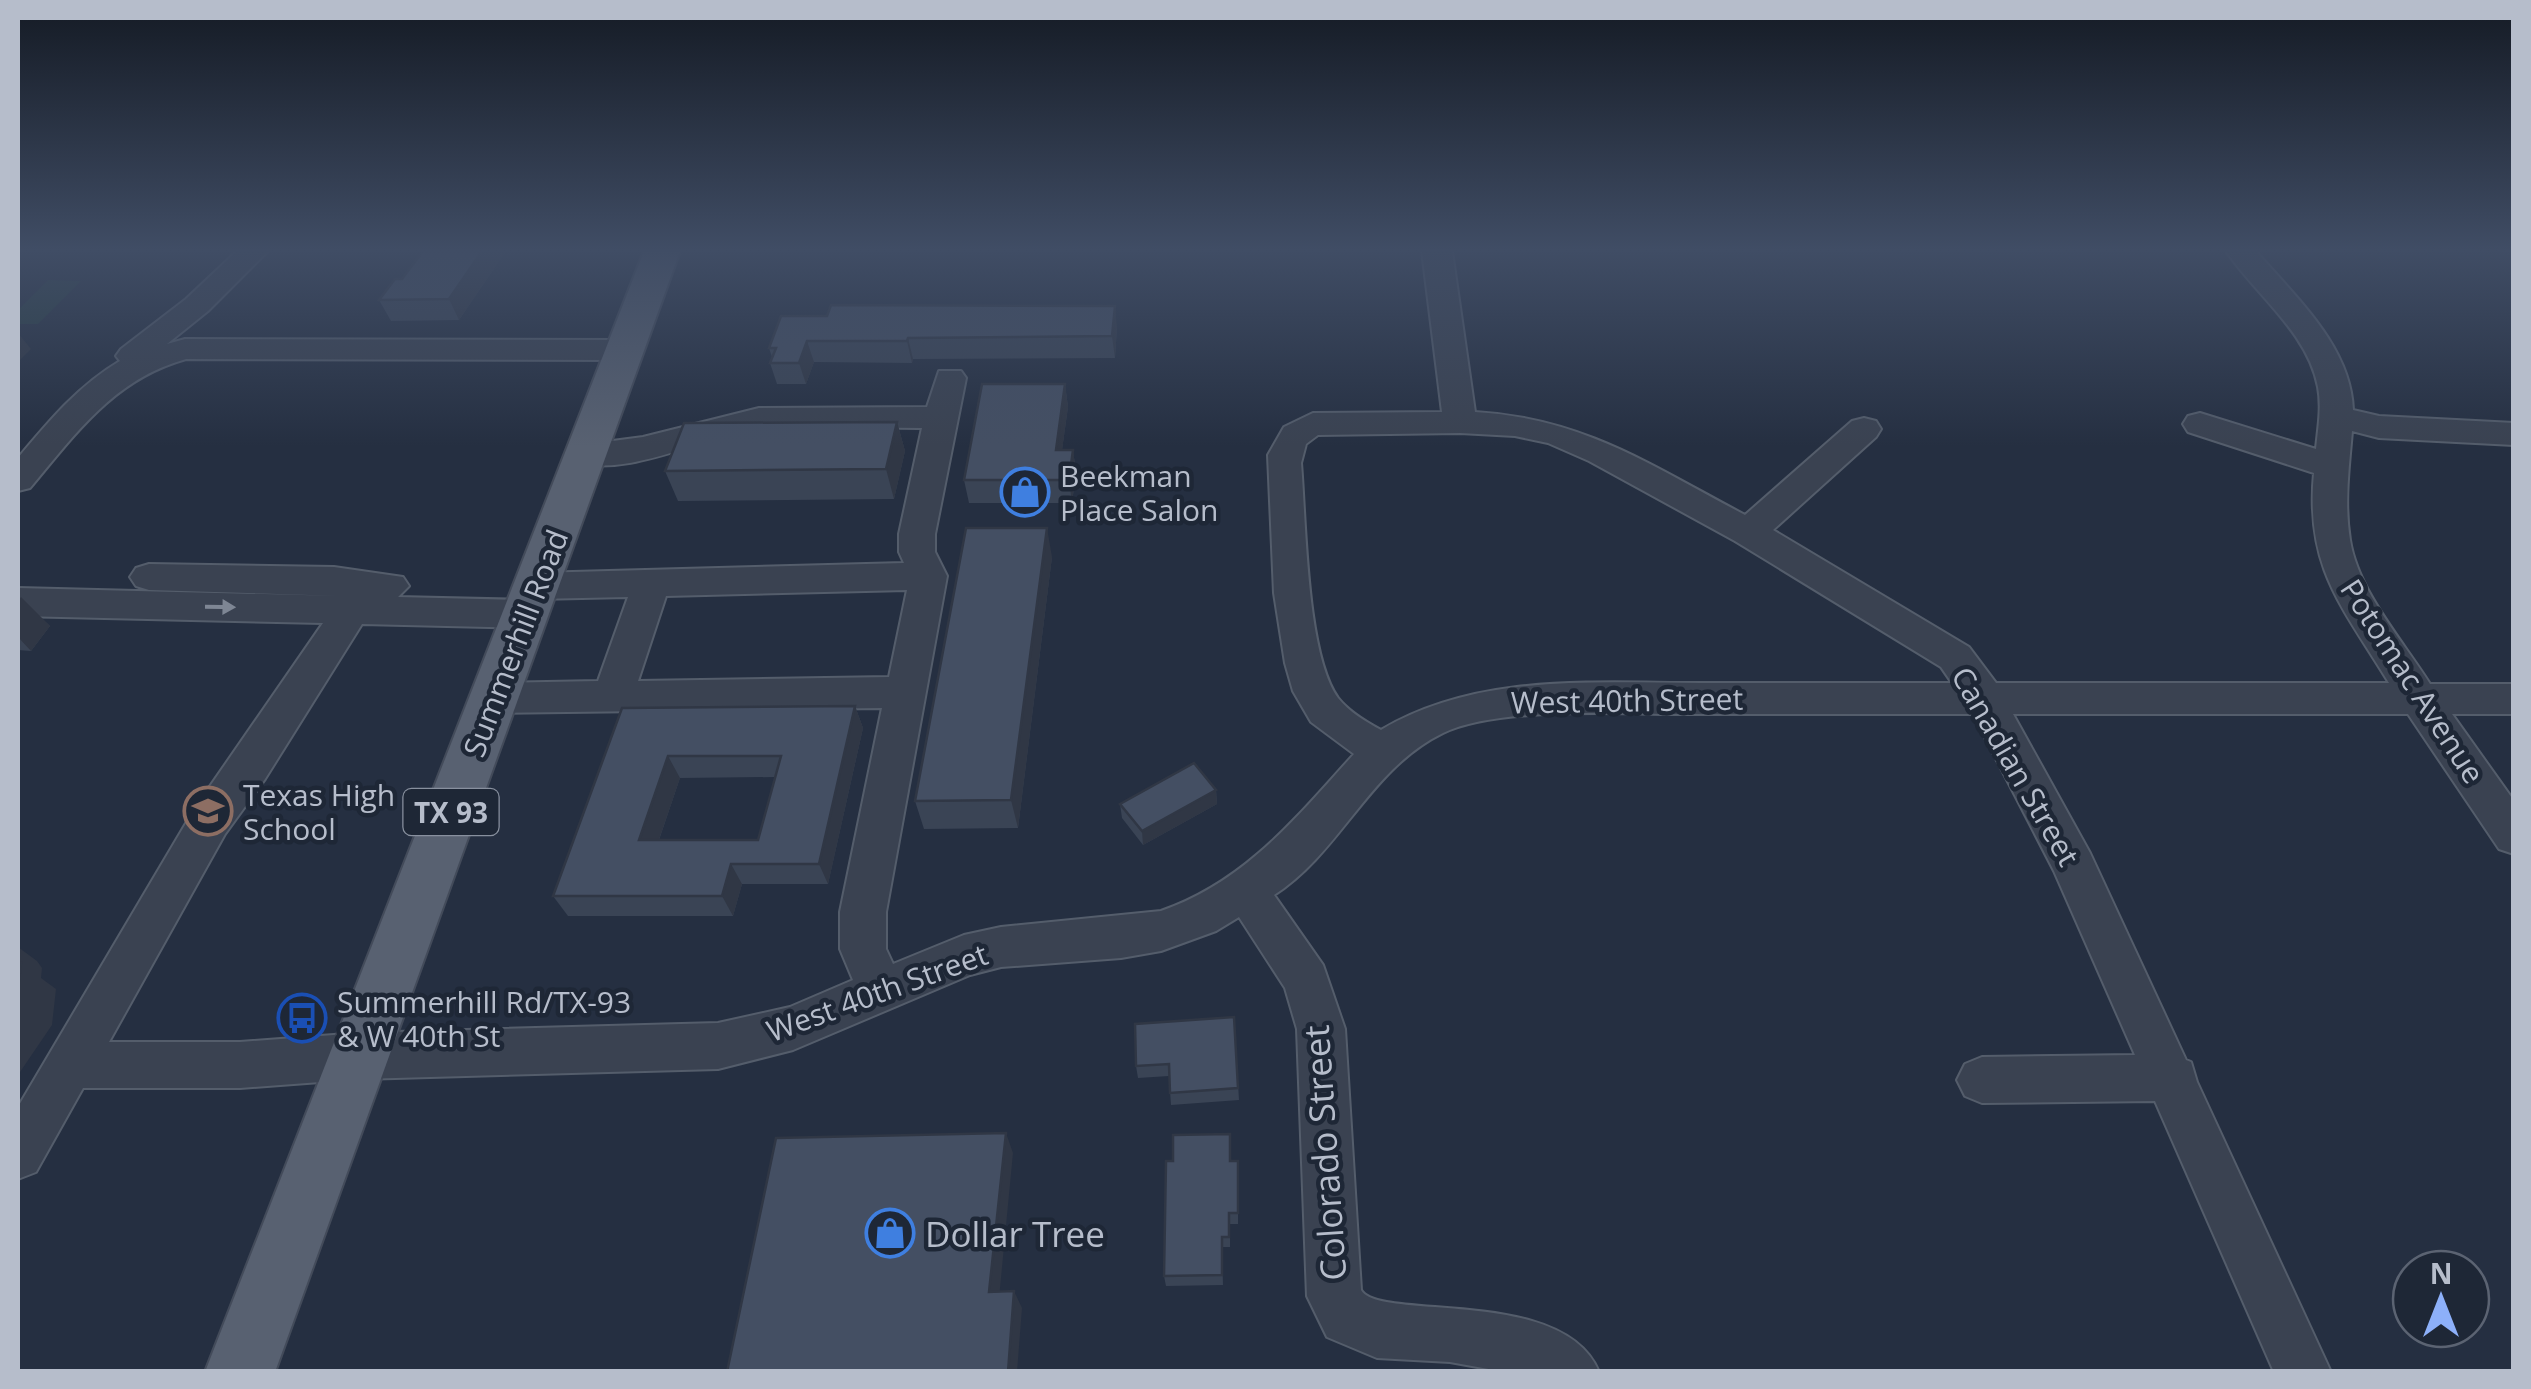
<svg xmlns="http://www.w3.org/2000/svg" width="2531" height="1389" viewBox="0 0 2531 1389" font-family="'Open Sans',sans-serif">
<rect width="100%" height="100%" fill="#252f41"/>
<path fill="#273d42" d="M 48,280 L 81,281 L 38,324 L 18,324 L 18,310 Z"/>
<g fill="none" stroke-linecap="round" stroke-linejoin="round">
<g stroke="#545d6b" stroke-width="4">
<path id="minor" d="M 237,251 L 268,251 L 208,311 L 167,344 L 185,339 L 625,340 L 636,343 L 641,350 L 636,357 L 625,360 L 186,359 C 114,379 76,433 30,488 L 18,491 L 18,458 C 49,421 78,386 120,361 L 116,356 L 121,349 L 186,299 Z
M 1422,251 L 1452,251 L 1475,412 C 1583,418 1652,466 1745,515 L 1852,421 L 1864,418 L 1876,421 L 1881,429 L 1876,437 L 1773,530 L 1969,647 L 1996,683 L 2389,683 C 2342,606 2305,568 2314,473 L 2188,432 L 2183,424 L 2188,416 L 2200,413 L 2316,449 C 2318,428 2322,408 2318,387 C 2308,333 2256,295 2226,251 L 2256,251 C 2295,297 2351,346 2353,410 L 2379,416 L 2514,423 L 2514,445 L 2379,438 L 2352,431 C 2349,467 2344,503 2350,540 C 2358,591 2403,641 2430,684 L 2514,684 L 2514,714 L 2452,714 L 2514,801 L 2514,854 L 2499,849 L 2408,714 L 2013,714 L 2090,853 L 2186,1060 L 2191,1062 L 2197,1082 L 2331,1372 L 2274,1372 L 2155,1101 L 1982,1103 L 1965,1096 L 1957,1080 L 1965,1064 L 1982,1057 L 2135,1055 L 2054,871 L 1973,714 C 1871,714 1770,714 1669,714 C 1609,713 1495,708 1443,733 C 1369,769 1341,852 1274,895 L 1323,965 L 1345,1029 L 1361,1290 C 1379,1322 1563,1285 1599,1372 L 1505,1372 L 1450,1362 L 1377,1358 L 1327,1337 L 1307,1296 L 1297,1029 L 1285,988 L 1239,917 L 1216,931 L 1161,951 L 1121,958 L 1001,967 L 970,975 L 793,1050 L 718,1069 L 360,1079 L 240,1088 L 83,1088 L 36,1172 L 18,1179 L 18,1107 L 195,808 L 323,623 L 18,616 L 18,588 L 341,596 L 149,590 L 136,586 L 130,577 L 136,568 L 149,564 L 334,567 L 403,577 L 409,586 L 398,597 L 526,600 L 539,604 L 545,614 L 539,624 L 526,628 L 362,624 L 265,779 L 225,834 L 109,1042 L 240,1042 L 360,1033 L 718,1023 L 790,1007 L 853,980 L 840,949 L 840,912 L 882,708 L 494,713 L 480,709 L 474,698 L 480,687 L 494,683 L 598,681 L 628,597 L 536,599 L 523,595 L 517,586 L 523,577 L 536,573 L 904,563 L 899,552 L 899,534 L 922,428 C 869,428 814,424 761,430 C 703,435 632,478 574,462 L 569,454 L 574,446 L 643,437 L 759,408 L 927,407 L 939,371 L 961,371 L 966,378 L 935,534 L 935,552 L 947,576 L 886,912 L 886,949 L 893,964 L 964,935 L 1001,927 L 1161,911 C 1245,882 1296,818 1354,754 L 1311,722 L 1293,691 L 1285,663 L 1274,593 L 1268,455 L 1284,427 L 1313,413 L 1442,412 ZM 1460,433 L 1515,436 L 1548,443 L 1589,461 L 1735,541 L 1941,667 L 1952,683 C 1868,683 1784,683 1700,683 C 1592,683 1477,673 1381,730 C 1366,722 1349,712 1338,698 C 1306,653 1306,521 1301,463 L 1306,444 L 1318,435 ZM 907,590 L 889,677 L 638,681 L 666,596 Z"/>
</g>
<g stroke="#434b5a" stroke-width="4">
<path id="major" d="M 644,251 L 680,251 L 275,1372 L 205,1372 Z"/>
</g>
<use href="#minor" fill="#3a4251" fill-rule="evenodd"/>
<use href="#major" fill="#586171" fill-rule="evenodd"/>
</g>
<path fill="#3a4455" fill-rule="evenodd" d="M 18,251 L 232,251 L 230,252 Z
M 423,251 L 506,251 L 459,320 L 391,321 L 379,300 L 402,279 Z
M 781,316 L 1117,327 L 1115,358 L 913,359 L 912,363 L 814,362 L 806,384 L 777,384 L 770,363 L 772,357 L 769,348 Z
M 1065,384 L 1068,407 L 1062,450 L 1073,450 L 1076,472 L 1072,503 L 969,503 L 964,480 Z
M 897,422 L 905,451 L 894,499 L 678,501 L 665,471 Z
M 1052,557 L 1018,828 L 924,829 L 915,801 Z
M 18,597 L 50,626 L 31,651 L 18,650 Z
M 855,706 L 863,728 L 828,884 L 742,884 L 733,916 L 568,916 L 553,896 L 622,708 ZM 775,777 L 758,840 L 659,840 L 680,778 Z
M 1216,790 L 1217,804 L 1143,845 L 1122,818 L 1120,804 Z
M 1234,1017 L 1239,1100 L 1171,1105 L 1169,1076 L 1138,1078 L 1136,1066 Z
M 1230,1161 L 1238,1161 L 1238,1224 L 1230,1224 L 1230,1247 L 1222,1247 L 1223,1285 L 1166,1286 L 1164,1276 Z"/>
<path fill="#303745" d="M 482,251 L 506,251 L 459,320 L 449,299 Z
M 1115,306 L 1117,327 L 1115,358 L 1112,336 Z
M 18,333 L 31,349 L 18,362 Z
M 908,338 L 913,359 L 912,363 L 907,341 Z
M 807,341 L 814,362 L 806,384 L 799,363 Z
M 1065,384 L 1068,407 L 1059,472 L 1056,450 Z
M 897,422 L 905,451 L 894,499 L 886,469 Z
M 1073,450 L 1076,472 L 1072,503 L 1069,480 Z
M 1047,528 L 1052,557 L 1018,828 L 1011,800 Z
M 21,597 L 50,626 L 31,651 L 18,637 L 18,602 Z
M 855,706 L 863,728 L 828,884 L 819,864 Z
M 668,756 L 680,778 L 652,860 L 639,840 Z
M 1216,790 L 1217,804 L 1143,845 L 1142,831 Z
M 731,864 L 742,884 L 733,916 L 722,896 Z
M 18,947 L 37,961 L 42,968 L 41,978 L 56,989 L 52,1025 L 18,1075 Z
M 1006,1133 L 1013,1153 L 998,1309 L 989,1292 Z
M 1014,1291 L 1022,1308 L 1017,1372 L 1008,1372 Z"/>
<path fill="#444f63" stroke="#303745" stroke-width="2.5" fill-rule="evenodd" d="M 423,251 L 482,251 L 449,299 L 379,300 L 395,279 L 402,279 Z
M 831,305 L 1115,306 L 1112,336 L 908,338 L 907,341 L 807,341 L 799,363 L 770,363 L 776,348 L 769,348 L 781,316 L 827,316 Z
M 982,384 L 1065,384 L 1056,450 L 1073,450 L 1069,480 L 964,480 Z
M 897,422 L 886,469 L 665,471 L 684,423 Z
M 966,528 L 1047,528 L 1011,800 L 915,801 Z
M 855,706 L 819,864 L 731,864 L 722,896 L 553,896 L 622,708 ZM 668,756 L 781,756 L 758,840 L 639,840 Z
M 1194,763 L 1216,790 L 1142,831 L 1120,804 Z
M 18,963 L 21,963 L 18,988 Z
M 1234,1017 L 1238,1088 L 1170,1093 L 1169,1064 L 1136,1066 L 1135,1024 Z
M 1006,1133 L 989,1292 L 1014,1291 L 1008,1372 L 727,1372 L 776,1138 Z
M 1230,1134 L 1230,1161 L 1238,1161 L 1238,1213 L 1229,1213 L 1229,1237 L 1222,1237 L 1222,1275 L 1164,1276 L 1166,1161 L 1173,1161 L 1173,1135 Z"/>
<defs><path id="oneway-solid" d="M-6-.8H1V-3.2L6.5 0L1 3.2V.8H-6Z" transform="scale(2.5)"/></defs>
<use fill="#7e8694" href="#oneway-solid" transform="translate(220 607) rotate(1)"/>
<linearGradient id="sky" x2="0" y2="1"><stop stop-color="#141a24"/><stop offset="0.56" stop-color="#404d65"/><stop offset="1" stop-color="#404d65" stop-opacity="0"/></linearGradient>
<rect width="2531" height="446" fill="url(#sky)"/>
<defs>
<g id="shop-ring" transform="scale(2.5)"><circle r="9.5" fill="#1e2736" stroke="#3f7fe0" stroke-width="1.5"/><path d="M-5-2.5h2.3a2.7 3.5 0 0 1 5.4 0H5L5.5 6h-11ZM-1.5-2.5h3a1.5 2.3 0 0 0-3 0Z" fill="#3f7fe0"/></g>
<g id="school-ring" transform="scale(2.5)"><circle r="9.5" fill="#1e2736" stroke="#8d6e63" stroke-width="1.5"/><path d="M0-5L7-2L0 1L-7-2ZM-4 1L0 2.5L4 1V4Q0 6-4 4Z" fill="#8d6e63"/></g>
<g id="bus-ring" transform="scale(2.5)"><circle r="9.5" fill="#1e2736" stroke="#1a4fb4" stroke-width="1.5"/><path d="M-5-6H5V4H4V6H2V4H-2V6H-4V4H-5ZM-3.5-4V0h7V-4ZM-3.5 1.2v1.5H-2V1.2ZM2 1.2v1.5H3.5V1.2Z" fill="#1a4fb4"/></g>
</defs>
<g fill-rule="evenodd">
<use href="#shop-ring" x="1025" y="492"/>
<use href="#school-ring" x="208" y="811"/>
<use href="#bus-ring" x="302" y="1018"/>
<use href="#shop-ring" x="890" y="1233"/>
</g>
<g text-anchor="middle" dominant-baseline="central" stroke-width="9" stroke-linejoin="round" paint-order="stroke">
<rect fill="#1e2736" stroke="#88909e" stroke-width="2.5" x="403.5" y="789" width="95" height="46" rx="8"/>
<g font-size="28" font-weight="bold" fill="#b6bdcb">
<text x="451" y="812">TX 93</text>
</g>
<g font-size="30" fill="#b6bdcb" stroke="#1e2736" text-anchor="start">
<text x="1060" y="475">Beekman<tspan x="1060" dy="34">Place Salon</tspan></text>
<text x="243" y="794">Texas High<tspan x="243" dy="34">School</tspan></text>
<text x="337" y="1001">Summerhill Rd/TX-93<tspan x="337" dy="34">&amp; W 40th St</tspan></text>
</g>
<g font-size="30" fill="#b6bdcb" stroke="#1e2736">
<text transform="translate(515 643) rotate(-69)">Summerhill Road</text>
<text transform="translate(2413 681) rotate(57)">Potomac Avenue</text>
<text transform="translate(1627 700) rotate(-1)">West 40th Street</text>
<text transform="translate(2016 766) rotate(60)">Canadian Street</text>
<text transform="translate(877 992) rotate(-20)">West 40th Street</text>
</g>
<g font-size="35" fill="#b6bdcb" stroke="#1e2736">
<text transform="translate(1324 1153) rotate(-94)">Colorado Street</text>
</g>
<g font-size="35" fill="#b6bdcb" stroke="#1e2736" text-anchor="start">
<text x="925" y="1233">Dollar Tree</text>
</g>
</g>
<rect width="2531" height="1389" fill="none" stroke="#b6bdcb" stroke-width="40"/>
<g transform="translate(2441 1299)"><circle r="48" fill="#1e2736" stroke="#5b6372" stroke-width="2.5"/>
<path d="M0-8L18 38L0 25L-18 38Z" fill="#8db0f9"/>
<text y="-15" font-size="28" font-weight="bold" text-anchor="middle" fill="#b6bdcb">N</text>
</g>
</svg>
